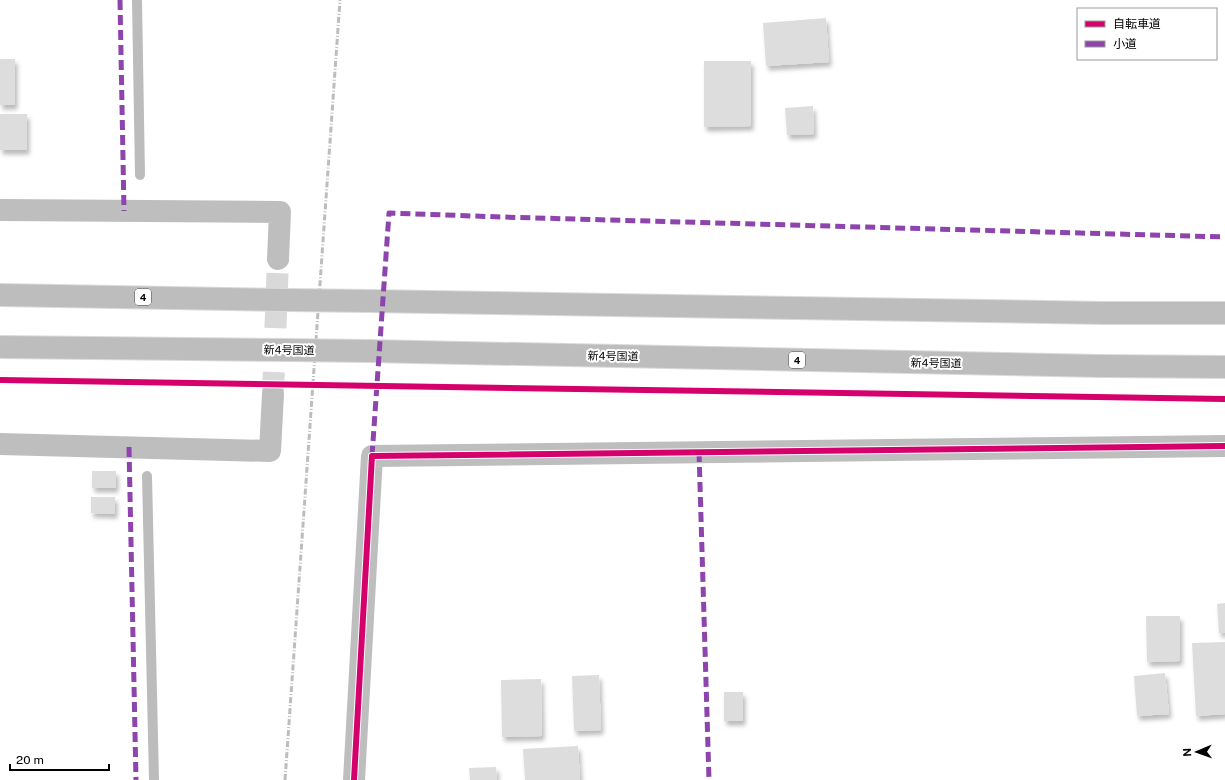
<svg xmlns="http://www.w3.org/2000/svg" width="1225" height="780" viewBox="0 0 1225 780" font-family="'Public Sans','Noto Sans JP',sans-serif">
<defs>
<filter id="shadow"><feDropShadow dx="2.5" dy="4.5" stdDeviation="2" flood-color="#0004"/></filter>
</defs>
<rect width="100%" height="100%" fill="#fff"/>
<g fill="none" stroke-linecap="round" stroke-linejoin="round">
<path stroke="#bcbcbc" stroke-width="10" d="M 137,0 L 140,175
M 147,476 L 154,780"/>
</g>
<path fill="#ddd" filter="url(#shadow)" d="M 826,18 L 829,62 L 766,66 L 763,23 Z
M 0,59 L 15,59 L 15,105 L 0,105 Z
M 704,61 L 751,61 L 751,126 L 704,127 Z
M 813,106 L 814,134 L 787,135 L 785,108 Z
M 0,114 L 27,114 L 27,150 L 0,150 Z
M 92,471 L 116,471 L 116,488 L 92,488 Z
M 91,497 L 115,497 L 115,514 L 91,513 Z
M 1225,603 L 1225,633 L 1219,633 L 1217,604 Z
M 1146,616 L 1180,616 L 1180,661 L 1147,662 Z
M 1225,642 L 1225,714 L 1196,716 L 1192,643 Z
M 1165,673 L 1169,714 L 1137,716 L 1134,676 Z
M 599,675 L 601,730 L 574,731 L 572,676 Z
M 541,679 L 542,736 L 502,737 L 501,680 Z
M 724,692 L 743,692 L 743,721 L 724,721 Z
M 578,746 L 580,780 L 525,780 L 523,749 Z
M 496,767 L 497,780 L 470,780 L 469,768 Z"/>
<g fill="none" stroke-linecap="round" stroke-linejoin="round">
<path stroke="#d9d9d9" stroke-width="22" stroke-dasharray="22 11" stroke-linecap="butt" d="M 273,394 L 278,259"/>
<g stroke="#dbdbdb" stroke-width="24">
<path id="highway" d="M 0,295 L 287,300
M 369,301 L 1104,313 L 1225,313
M 0,347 L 286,350
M 369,351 L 1100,366 L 1225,367"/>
</g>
<path stroke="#bebebe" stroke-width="22" d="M 0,210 L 280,212 L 278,259
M 0,444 L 270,451 L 273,394
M 354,780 L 372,456 L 1225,446"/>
<use href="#highway" stroke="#bdbdbd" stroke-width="22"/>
<path stroke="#bdbdbd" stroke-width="3" stroke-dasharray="6 2 1 2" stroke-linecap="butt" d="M 285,780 L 340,0"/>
<g stroke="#dbdbdb" stroke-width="24" stroke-linecap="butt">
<path id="highway-bridge" d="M 287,300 L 369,301
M 286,350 L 369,351"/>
</g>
<use href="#highway-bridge" stroke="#bdbdbd" stroke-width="22"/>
<path stroke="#8e44ad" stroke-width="5" stroke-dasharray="10 5" stroke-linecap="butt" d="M 120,0 L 124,211
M 129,447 L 136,780
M 699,452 L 709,780
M 372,456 L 389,213 L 501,217 L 1225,237"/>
<g stroke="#fff" stroke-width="8">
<path id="cycleway" d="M 0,380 L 1225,399
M 354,780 L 372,456 L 1225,446"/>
</g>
<use href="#cycleway" stroke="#d6006c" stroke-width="6"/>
</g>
<g text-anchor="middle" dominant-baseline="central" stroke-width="4" stroke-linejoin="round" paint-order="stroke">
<g fill="#fff" stroke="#4c4c4c" stroke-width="1">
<rect x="135" y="289" width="16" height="16" rx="3"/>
<rect x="789" y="352" width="16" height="16" rx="3"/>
</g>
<g font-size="10" font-weight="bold" fill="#000">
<text x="143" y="297">4</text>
<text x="797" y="360">4</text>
</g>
<g font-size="11" fill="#000" stroke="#fff">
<text transform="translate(289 350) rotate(1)">新4号国道</text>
<text transform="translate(613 356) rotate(1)">新4号国道</text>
<text transform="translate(936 363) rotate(1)">新4号国道</text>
</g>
</g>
<rect x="1077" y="8" width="140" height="52" fill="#ffffff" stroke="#999999"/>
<rect x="1085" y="21" width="20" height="6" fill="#d6006c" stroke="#999999"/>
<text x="1113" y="28" font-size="12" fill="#000000">自転車道</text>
<rect x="1085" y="41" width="20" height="6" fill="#8e44ad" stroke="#999999"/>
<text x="1113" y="48" font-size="12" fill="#000000">小道</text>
<g transform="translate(1197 752) rotate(268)" stroke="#ffffff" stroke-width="3" paint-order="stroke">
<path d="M0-3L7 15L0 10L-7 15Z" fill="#000000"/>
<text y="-6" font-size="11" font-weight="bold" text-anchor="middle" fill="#000000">N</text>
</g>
<path d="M10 764v6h99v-6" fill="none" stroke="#000000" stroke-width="2"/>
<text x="16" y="764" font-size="12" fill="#000000" stroke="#ffffff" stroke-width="3" paint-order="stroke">20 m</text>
</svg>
